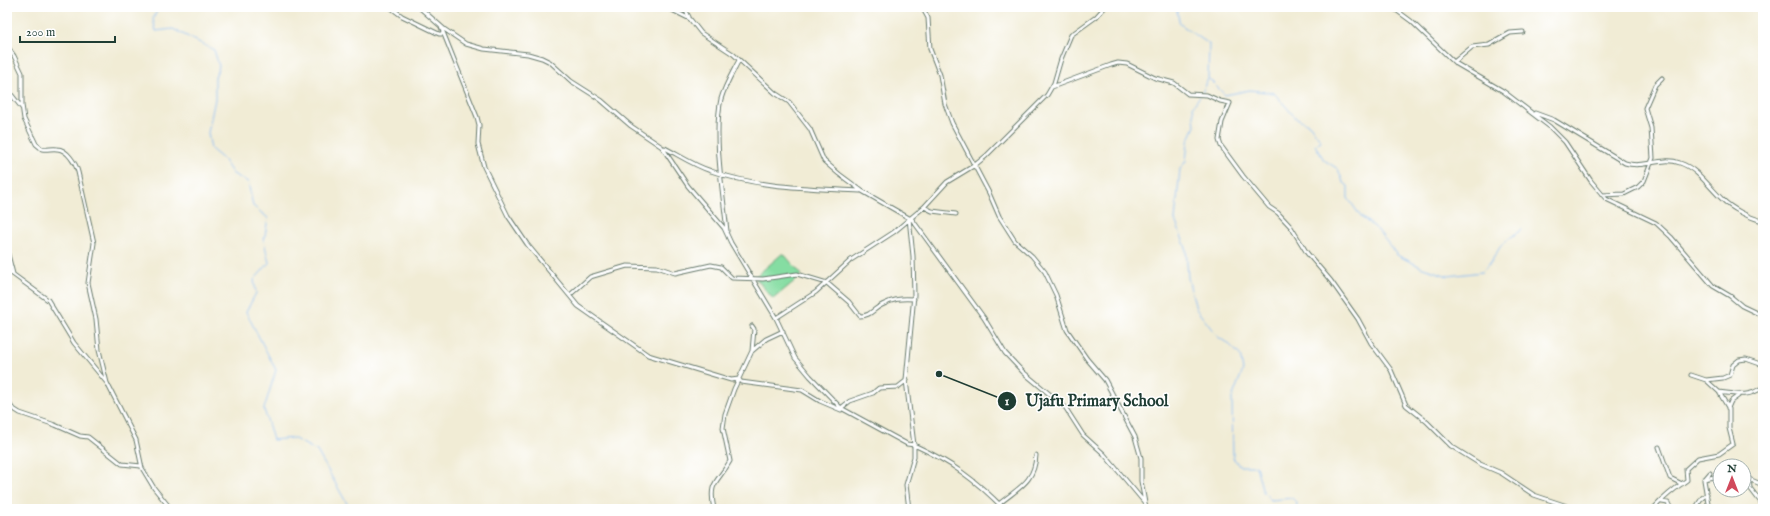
<svg xmlns="http://www.w3.org/2000/svg" width="1770" height="516" viewBox="0 0 1770 516" font-family="'IM FELL English',serif">
<rect width="100%" height="100%" fill="#fff"/>
<filter id="ink" filterUnits="userSpaceOnUse"><feTurbulence type="fractalNoise" baseFrequency=".025" numOctaves="2"/><feDisplacementMap in="SourceGraphic" scale="8" xChannelSelector="R" yChannelSelector="G"/><feConvolveMatrix kernelMatrix="1 2 1 2 8 2 1 2 1" color-interpolation-filters="sRGB"/></filter>
<filter id="wash" filterUnits="userSpaceOnUse"><feTurbulence type="fractalNoise" baseFrequency=".012" numOctaves="4" result="noise"/><feDisplacementMap in="SourceGraphic" scale="16" xChannelSelector="R" yChannelSelector="G"/><feGaussianBlur stdDeviation="0.9" result="paint"/><feColorMatrix in="noise" values="0 0 0 0 0 0 0 0 0 0 0 0 0 0 0 0 0 1.4 0 .05"/><feComposite in="paint" operator="in"/></filter>
<g filter="url(#wash)">
<rect width="100%" height="100%" fill="#f1ecd5"/>
<path fill="#85dda2" stroke="#528d6b" d="M 783,253 L 802,275 L 773,299 L 755,277 Z"/>
<g fill="none" stroke-linecap="round" stroke-linejoin="round">
<path stroke="#87bbf5" stroke-width="1" d="M 159,7 L 153,19 L 156,31 L 173,29 L 214,50 L 219,66 L 215,77 L 215,99 L 208,133 L 211,149 L 223,159 L 233,174 L 248,182 L 253,206 L 268,218 L 264,241 L 269,263 L 254,280 L 256,293 L 246,312 L 276,370 L 264,409 L 273,440 L 293,438 L 317,451 L 350,509
M 1176,7 L 1180,24 L 1209,44 L 1208,78 L 1225,95 L 1250,90 L 1274,93 L 1295,117 L 1310,125 L 1321,141 L 1315,145 L 1324,160 L 1338,169 L 1343,182 L 1348,186 L 1348,198 L 1361,217 L 1376,228 L 1397,255 L 1423,268 L 1448,276 L 1482,272 L 1491,262 L 1502,244 L 1522,229
M 1202,93 L 1208,79
M 1200,96 L 1193,106 L 1195,126 L 1188,142 L 1186,161 L 1180,169 L 1175,220 L 1186,248 L 1188,278 L 1196,309 L 1218,337 L 1230,345 L 1240,355 L 1243,370 L 1232,398 L 1233,458 L 1240,466 L 1256,466 L 1263,492 L 1271,500 L 1292,498 L 1297,503 L 1296,509"/>
</g>
</g>
<g filter="url(#ink)">
<g fill="none" stroke-linecap="round" stroke-linejoin="round">
<g stroke="#687a6c" stroke-width="5">
<path id="street" d="M 390,7 L 402,16 L 439,34 L 444,34
M 419,7 L 444,29 L 466,44 L 484,49 L 528,54 L 542,58 L 550,62 L 571,81 L 601,100 L 631,126 L 662,147 L 688,186 L 724,228 L 731,243 L 776,318 L 795,358 L 810,376 L 841,408 L 907,444 L 914,445 C 951,462 976,480 1004,509
M 628,7 L 633,9 L 641,7
M 663,7 L 672,10 L 690,19 L 701,33 L 733,54 L 775,93 L 789,102 L 810,129 L 824,161 L 839,174 L 862,191 L 909,218 L 913,256 L 914,295 L 906,380 L 914,445 L 914,457 L 906,485 L 909,509
M 684,7 L 689,17
M 922,7 L 928,18 L 930,49 L 940,75 L 945,104 L 952,123 L 989,193 L 999,216 L 1015,241 L 1032,256 L 1045,272 L 1056,295 L 1067,330 L 1087,359 L 1105,380 L 1135,437 L 1141,458 L 1141,481 L 1145,503
M 1392,7 L 1411,21 L 1455,63 L 1503,91 L 1550,127 L 1565,142 L 1591,181 L 1606,199 L 1656,223 L 1671,237 L 1713,286 L 1730,296 L 1742,306 L 1763,316
M 441,27 L 477,117 L 479,125 L 478,144 L 484,167 L 508,216 L 527,244 L 578,306 L 648,355 L 731,380 L 739,379 L 741,382 L 802,390 L 820,401 L 841,410
M 7,46 L 14,56 L 22,73 L 22,105 L 24,119 L 36,144 L 42,149 C 47,150 53,148 57,149 C 67,149 76,164 78,172 L 94,243 L 88,283 L 96,319 L 99,350 L 107,383
M 1454,62 L 1472,47 L 1489,45 L 1510,33 L 1523,32
M 1052,87 L 1111,65 L 1118,63 L 1127,64 L 1155,78 L 1174,83 L 1188,94 L 1207,95 L 1220,101 L 1230,103 L 1222,122 L 1219,140 L 1221,146 L 1243,176 L 1269,207 L 1278,213 L 1291,227 L 1307,253 L 1331,281 L 1358,319 L 1371,343 L 1391,370 L 1406,405 L 1426,421 L 1451,446 L 1480,464 L 1501,473 L 1534,495 L 1576,509
M 7,89 L 22,108
M 1535,113 L 1554,120 L 1625,163 C 1644,169 1661,156 1680,163 C 1698,169 1709,187 1722,199 C 1732,209 1750,218 1763,221
M 665,148 C 680,156 695,166 711,171 C 758,188 811,188 860,191
M 1602,195 L 1624,194 L 1638,187 L 1644,181 L 1653,158 L 1651,128 L 1645,108 L 1655,85 L 1662,78
M 924,207 L 932,211 L 956,214
M 911,218 L 984,318 L 1005,353 L 1023,372 L 1065,407 L 1083,435 L 1104,454 L 1145,503 L 1147,509
M 727,231 C 723,194 713,134 721,99 C 725,85 733,72 739,60
M 7,251 L 13,274
M 7,270 L 48,300 L 74,343 L 107,383 L 136,440 L 142,468 L 154,488 L 171,509
M 570,295 L 590,277 L 627,266 L 657,267 L 675,273 L 711,265 L 721,267 L 732,278 L 763,279 L 797,274 L 827,283 L 849,302 L 860,316 C 871,316 873,309 882,305 C 893,299 901,298 914,299
M 776,318 L 816,292 L 851,260 L 894,232 L 924,207 L 947,182 L 975,165 L 986,156 L 1047,95 L 1054,83 L 1061,59 L 1071,35 L 1096,17 L 1105,7
M 752,326 L 754,329 L 752,351
M 1706,380 L 1723,378 L 1730,375 L 1733,365 L 1739,360 L 1746,359 L 1763,365
M 1719,392 C 1736,394 1748,398 1763,387
M 7,400 L 12,408 L 20,413 L 55,425 L 80,436 L 88,437 L 122,464 L 141,466
M 841,408 L 850,401 L 873,393 L 879,388 L 898,387 L 907,380
M 1728,408 L 1731,401 L 1738,396
M 1659,447 L 1670,478 L 1682,484
M 1710,473 L 1704,480 L 1709,509 L 1717,506 L 1724,509
M 1744,477 L 1763,485
M 1704,479 L 1720,476
M 1749,479 L 1750,488 L 1763,505
M 1662,502 L 1668,503 L 1671,509 L 1682,509
M 999,504 C 1018,488 1035,482 1036,455
M 714,509 C 708,481 718,483 730,461 L 723,428 L 725,414 L 734,389 L 752,351 L 766,339 L 783,331
M 1653,509 C 1664,497 1674,489 1687,480 L 1686,469 L 1698,458 L 1719,454 L 1733,444 L 1729,428 L 1729,409 L 1719,392 L 1706,380 L 1691,375
M 1695,509 L 1702,498 L 1707,494"/>
</g>
<use href="#street" stroke="#fff" stroke-width="3"/>
</g>
</g>
<path fill="none" stroke="#1f3d34" stroke-width="1.5" d="M939 374L1007 401"/>
<g fill="#1f3d34" stroke="#fff" stroke-width="1.5">
<circle cx="939" cy="374" r="4"/>
<circle cx="1007" cy="401" r="10"/>
</g>
<g font-size="12" text-anchor="middle" font-weight="bold" fill="#fff">
<text x="1007" y="405">1</text>
</g>
<g font-size="16" text-anchor="middle" font-weight="bold" fill="#1f3d34" stroke="#fff" stroke-width="3" stroke-linejoin="round" paint-order="stroke">
<text x="1097" y="406">Ujafu Primary School</text>
</g>
<rect width="1770" height="516" fill="none" stroke="#fff" stroke-width="24"/>
<g transform="translate(1732 478)"><circle r="19" fill="#ffffff" stroke="#a5b1ae"/>
<path d="M0-3L7 15L0 10L-7 15Z" fill="#d1495b"/>
<text y="-6" font-size="11" font-weight="bold" text-anchor="middle" fill="#1f3d34">N</text>
</g>
<path d="M20 36v6h95v-6" fill="none" stroke="#1f3d34" stroke-width="2"/>
<text x="26" y="36" font-size="12" fill="#1f3d34" stroke="#ffffff" stroke-width="3" paint-order="stroke">200 m</text>
</svg>
